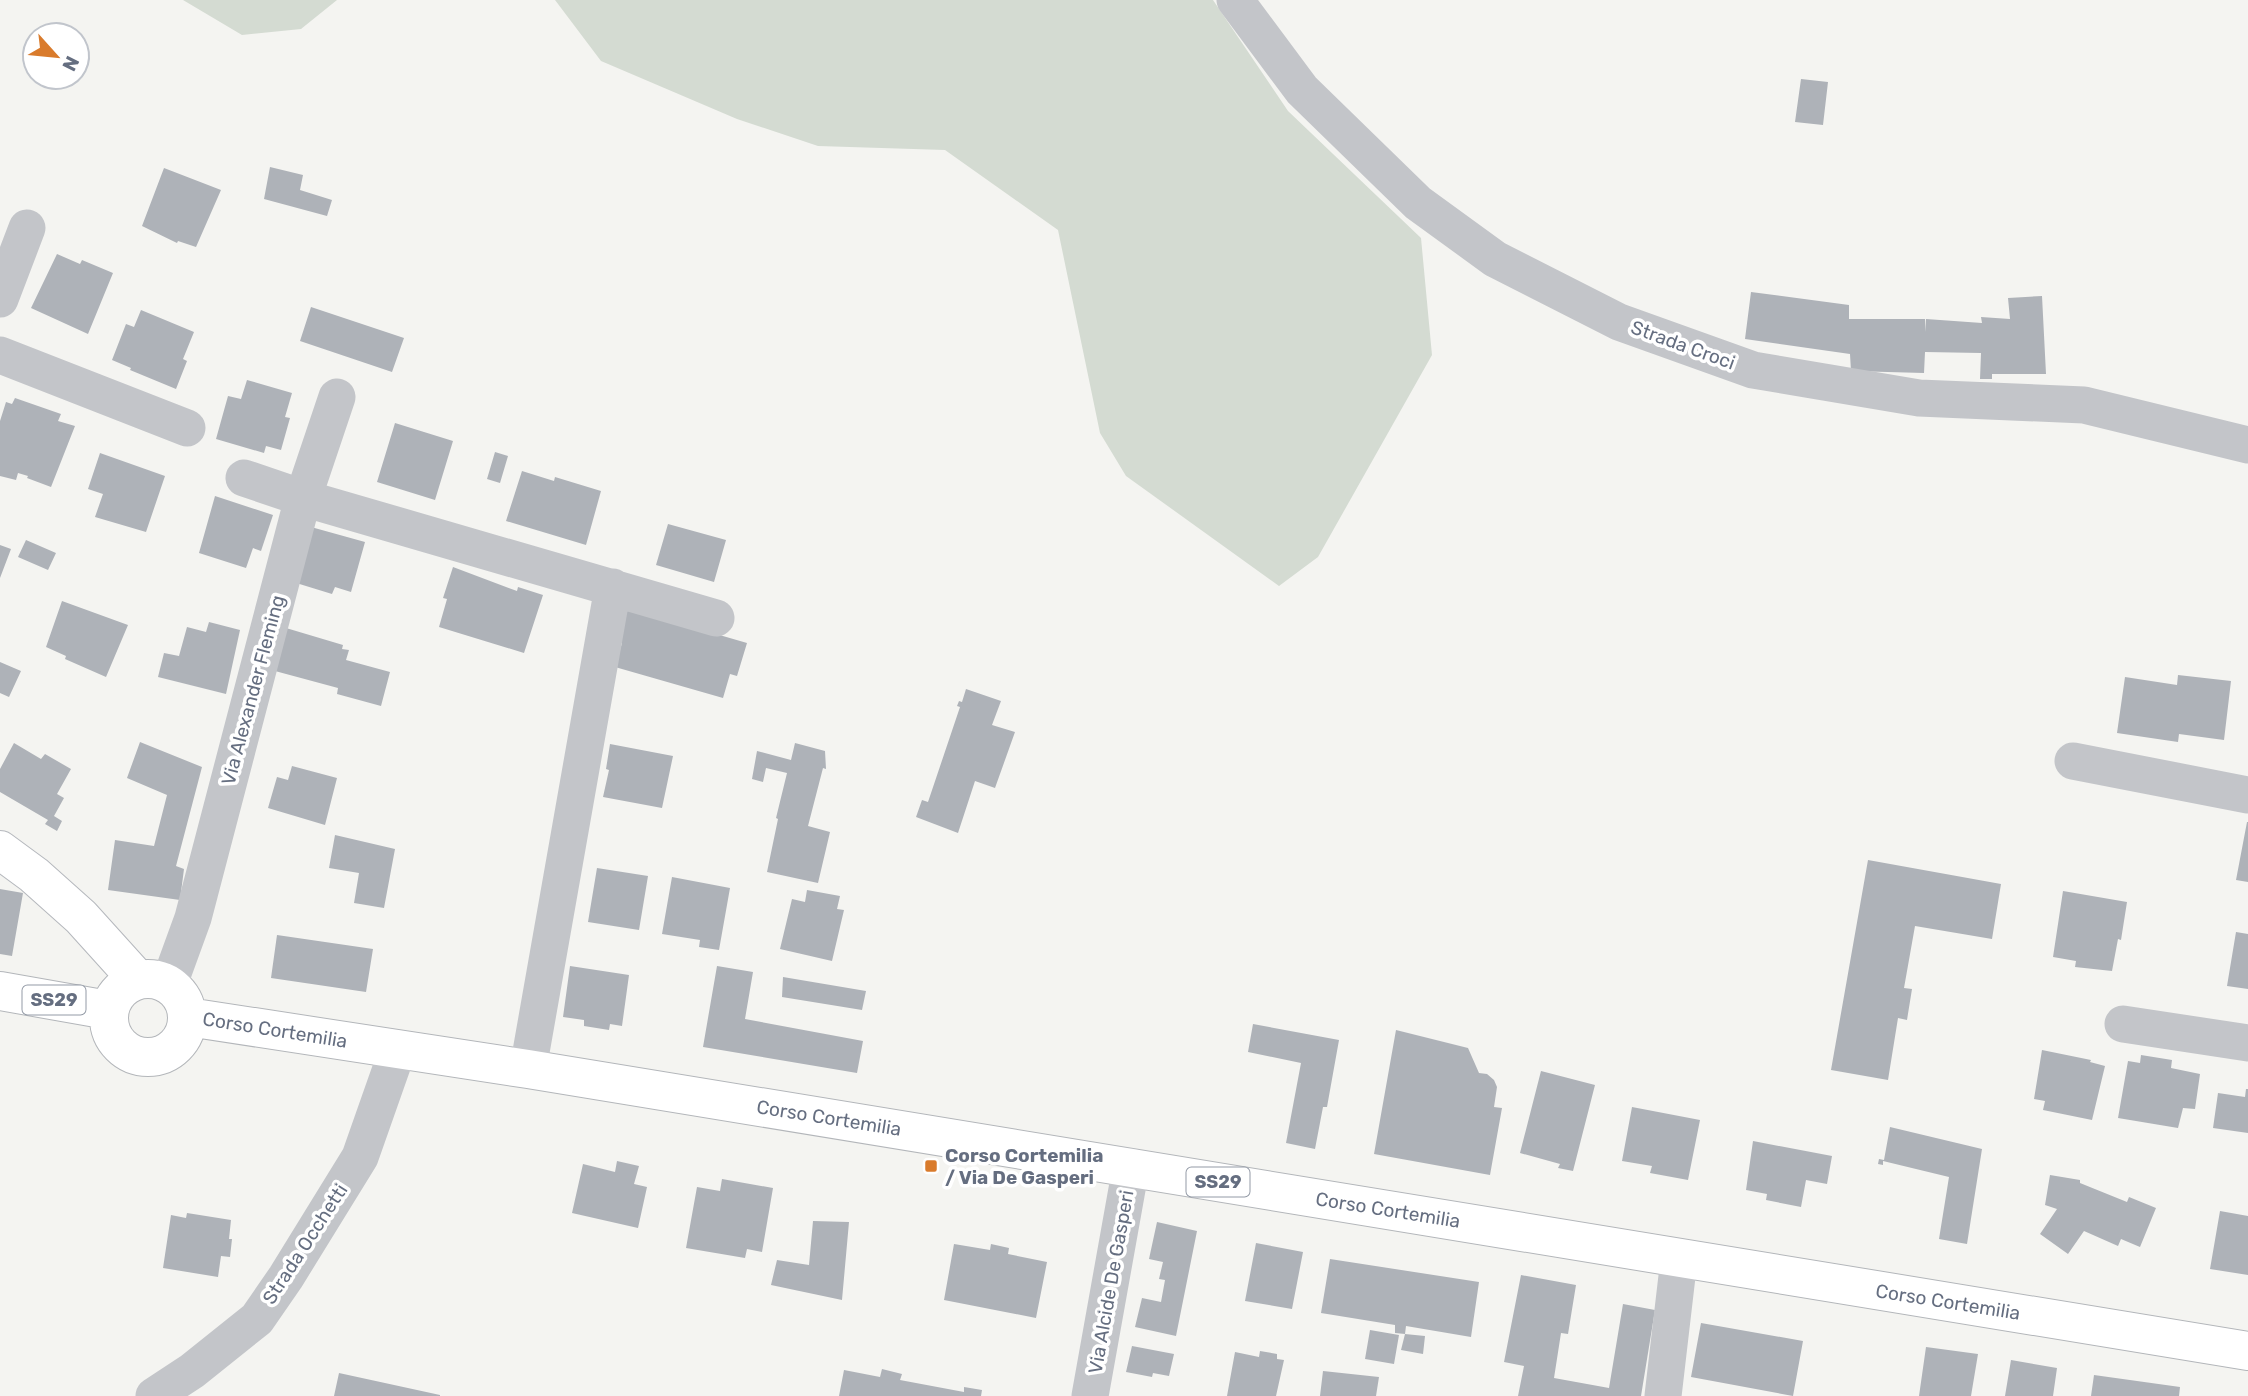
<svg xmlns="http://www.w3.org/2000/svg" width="2248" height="1396" viewBox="0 0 2248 1396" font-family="Rubik,sans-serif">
<rect width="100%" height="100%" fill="#f4f4f1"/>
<path fill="#d4dbd2" d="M 183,0 L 337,0 L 301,29 L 242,35 Z
M 555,0 L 1213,0 L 1288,111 L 1421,238 L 1432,355 L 1318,557 L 1279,586 L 1126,476 L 1100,433 L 1058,230 L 945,150 L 818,146 L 737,119 L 601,61 Z"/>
<path fill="#aeb2b8" d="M 1801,79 L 1828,82 L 1823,125 L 1795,122 Z
M 270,167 L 303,175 L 300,190 L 332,200 L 327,216 L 264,199 Z
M 164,168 L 221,190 L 196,247 L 178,241 L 177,243 L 142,226 Z
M 57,254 L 80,264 L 82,260 L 113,273 L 88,334 L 31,308 Z
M 1751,292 L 1849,305 L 1849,319 L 1925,319 L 1925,332 L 1926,319 L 1982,323 L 1981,317 L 2010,319 L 2008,298 L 2042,296 L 2046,374 L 1992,374 L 1992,379 L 1980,379 L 1981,353 L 1925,352 L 1924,373 L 1851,371 L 1850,354 L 1745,339 Z
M 311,307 L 404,338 L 392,372 L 300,341 Z
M 141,310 L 194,332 L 183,359 L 187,361 L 176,389 L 130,370 L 131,368 L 112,360 L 126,324 L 134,327 Z
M 247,380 L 292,393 L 285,417 L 290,418 L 281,450 L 266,446 L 264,453 L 216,439 L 228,396 L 241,399 Z
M 15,398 L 61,414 L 58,421 L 75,426 L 51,487 L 27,478 L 28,476 L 18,473 L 16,480 L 0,476 L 0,421 L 6,402 L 12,404 Z
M 395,423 L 453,441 L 435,500 L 377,482 Z
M 495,452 L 508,456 L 500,483 L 487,479 Z
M 100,453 L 165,476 L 146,532 L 95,517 L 103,494 L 88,489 Z
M 522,471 L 554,481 L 555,477 L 601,491 L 586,545 L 506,521 Z
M 215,496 L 273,515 L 261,551 L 253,548 L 246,568 L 199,553 Z
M 668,524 L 726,540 L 714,582 L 656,565 Z
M 311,527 L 365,542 L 351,592 L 335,587 L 332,594 L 293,582 Z
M 26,540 L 56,553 L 48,570 L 18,557 Z
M 0,545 L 11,549 L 0,578 Z
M 453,567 L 517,591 L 518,587 L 543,595 L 524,653 L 439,627 L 447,599 L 443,598 Z
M 62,601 L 128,625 L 106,677 L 65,659 L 66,656 L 46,647 Z
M 623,607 L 747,643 L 737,676 L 730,674 L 723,698 L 615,667 L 622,643 L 613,640 Z
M 209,622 L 240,630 L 226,694 L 158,677 L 164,653 L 179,656 L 187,627 L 206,632 Z
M 286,628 L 343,645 L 342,649 L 349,650 L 346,660 L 390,672 L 381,706 L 337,694 L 338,688 L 275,671 Z
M 0,662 L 21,671 L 9,697 L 0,693 Z
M 2178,675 L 2231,681 L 2224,740 L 2179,734 L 2178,742 L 2117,733 L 2125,677 L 2177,685 Z
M 966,689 L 1001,701 L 992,725 L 1015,732 L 995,788 L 975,781 L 958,833 L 916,817 L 922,800 L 928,802 L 960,707 L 957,706 L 959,701 L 962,702 Z
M 140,742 L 202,767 L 176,866 L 184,869 L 180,900 L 108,890 L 115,840 L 154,846 L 167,795 L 127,778 Z
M 14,743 L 41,759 L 45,754 L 71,769 L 57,794 L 64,798 L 54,816 L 62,821 L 57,831 L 45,824 L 48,820 L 0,792 L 0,769 Z
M 795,743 L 825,751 L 826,769 L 823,768 L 808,826 L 830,832 L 818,883 L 767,872 L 778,819 L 776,818 L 787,773 L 766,768 L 763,782 L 752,779 L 757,751 L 791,760 Z
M 610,744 L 673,756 L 662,808 L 603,797 L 609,770 L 606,769 Z
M 292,766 L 337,778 L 325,825 L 268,808 L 277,777 L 288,780 Z
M 2247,822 L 2248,822 L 2248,882 L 2236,880 Z
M 335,835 L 395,849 L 384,908 L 354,903 L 359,873 L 329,868 Z
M 1868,860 L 2001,884 L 1992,939 L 1915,926 L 1904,988 L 1912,989 L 1907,1020 L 1898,1018 L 1888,1080 L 1831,1070 Z
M 597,868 L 648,876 L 639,930 L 588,922 Z
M 672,877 L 730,888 L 719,950 L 699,947 L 700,940 L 662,934 Z
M 0,889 L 23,893 L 12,956 L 0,954 Z
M 807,890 L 840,896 L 837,909 L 844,910 L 832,961 L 780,949 L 792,899 L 805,902 Z
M 2063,891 L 2127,902 L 2121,940 L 2118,939 L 2112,971 L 2075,967 L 2076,961 L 2053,957 Z
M 2236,932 L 2248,934 L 2248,989 L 2227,986 Z
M 277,935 L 373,949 L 366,992 L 271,978 Z
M 570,966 L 629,975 L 622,1026 L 610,1024 L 609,1030 L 584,1026 L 584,1020 L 563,1017 Z
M 717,966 L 753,972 L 745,1019 L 863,1041 L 857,1073 L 703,1047 Z
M 783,977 L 866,991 L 862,1010 L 782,997 Z
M 1253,1024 L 1339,1040 L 1327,1107 L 1323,1107 L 1315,1149 L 1286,1143 L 1301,1063 L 1248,1052 Z
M 1396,1030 L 1468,1048 L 1479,1073 L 1487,1074 L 1494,1080 L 1497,1087 L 1494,1107 L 1502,1108 L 1490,1175 L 1374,1154 Z
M 2042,1050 L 2091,1060 L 2090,1062 L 2105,1066 L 2092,1120 L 2043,1110 L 2045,1101 L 2034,1099 Z
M 2141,1055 L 2172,1060 L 2171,1068 L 2200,1074 L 2195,1109 L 2183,1108 L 2178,1128 L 2118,1118 L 2128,1061 L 2140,1063 Z
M 1541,1071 L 1595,1085 L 1573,1171 L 1558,1168 L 1560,1164 L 1520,1153 Z
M 2246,1089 L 2248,1089 L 2248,1133 L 2213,1128 L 2218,1093 L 2245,1097 Z
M 1632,1107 L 1700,1120 L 1688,1180 L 1650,1173 L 1652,1166 L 1622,1161 Z
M 1890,1127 L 1982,1149 L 1967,1244 L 1939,1239 L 1949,1177 L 1883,1161 L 1883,1165 L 1878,1164 L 1879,1159 L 1884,1160 Z
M 1753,1141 L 1832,1156 L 1827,1184 L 1806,1180 L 1801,1207 L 1766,1200 L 1767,1194 L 1746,1190 Z
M 617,1161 L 639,1166 L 634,1184 L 647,1187 L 638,1228 L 572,1213 L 583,1164 L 615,1172 Z
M 2050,1175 L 2080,1180 L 2080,1183 L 2127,1202 L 2129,1197 L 2156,1208 L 2140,1247 L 2121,1239 L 2118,1246 L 2084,1231 L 2068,1254 L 2040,1234 L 2057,1209 L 2045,1205 Z
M 722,1179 L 773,1188 L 762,1252 L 747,1249 L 745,1258 L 686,1248 L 697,1187 L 720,1191 Z
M 2220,1211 L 2248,1216 L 2248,1275 L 2210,1269 Z
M 187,1213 L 231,1220 L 229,1239 L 232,1239 L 230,1257 L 221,1256 L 218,1277 L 163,1268 L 171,1215 L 186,1218 Z
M 813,1221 L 849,1222 L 842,1300 L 771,1285 L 777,1260 L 809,1265 Z
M 1157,1222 L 1197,1231 L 1176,1336 L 1135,1327 L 1142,1298 L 1161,1302 L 1165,1280 L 1159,1279 L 1163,1262 L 1149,1259 Z
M 1256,1243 L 1303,1252 L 1292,1309 L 1245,1301 Z
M 954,1244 L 990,1250 L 991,1244 L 1009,1248 L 1008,1254 L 1047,1262 L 1036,1318 L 944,1300 Z
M 1330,1259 L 1479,1282 L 1471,1337 L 1406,1326 L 1405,1334 L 1425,1336 L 1423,1354 L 1401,1350 L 1405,1334 L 1395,1333 L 1395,1325 L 1321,1313 Z
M 1521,1275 L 1576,1285 L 1568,1334 L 1561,1333 L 1554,1378 L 1609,1388 L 1623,1304 L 1655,1310 L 1641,1396 L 1518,1396 L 1524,1366 L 1504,1362 Z
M 1701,1323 L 1803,1341 L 1793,1396 L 1691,1377 Z
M 1370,1330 L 1399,1335 L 1394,1364 L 1365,1359 Z
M 1132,1346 L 1174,1354 L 1169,1376 L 1153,1373 L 1152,1377 L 1126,1372 Z
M 1926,1347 L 1978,1354 L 1971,1396 L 1919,1396 Z
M 1260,1351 L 1277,1354 L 1277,1359 L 1284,1360 L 1276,1396 L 1227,1396 L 1235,1352 L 1259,1357 Z
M 2011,1360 L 2057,1368 L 2053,1396 L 2005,1396 Z
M 882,1369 L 902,1374 L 900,1380 L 964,1392 L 964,1387 L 982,1390 L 981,1396 L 839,1396 L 844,1370 L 880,1377 Z
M 1323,1371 L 1379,1377 L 1376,1396 L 1320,1396 Z
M 339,1373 L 440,1395 L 440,1396 L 334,1396 Z
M 2094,1375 L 2180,1387 L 2179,1396 L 2091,1396 Z"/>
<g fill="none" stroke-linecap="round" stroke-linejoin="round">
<g stroke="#b5b8bd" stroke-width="40">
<path id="secondary" d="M 0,850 L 34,875 L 81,917 L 137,979"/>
</g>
<g stroke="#b3b6ba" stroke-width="40">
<path id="primary" d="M109 1018a39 39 0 1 1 78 0a39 39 0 1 1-78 0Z
M 0,991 L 108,1010
M 188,1017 L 528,1069 L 2248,1351"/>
</g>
<path stroke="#c3c5c9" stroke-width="37" d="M 1235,0 L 1302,90 L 1418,203 L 1495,259 L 1619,322 L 1753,370 L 1919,398 L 2084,405 L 2248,445
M 0,299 L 27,228
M 0,355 L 187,428
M 244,478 L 303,498 L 716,618
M 2073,761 L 2248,795
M 169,984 L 193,918 L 303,498 L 337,397
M 2123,1024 L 2248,1043
M 528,1069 L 613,587
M 154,1396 L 192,1371 L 257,1319 L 286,1277 L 360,1157 L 398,1049
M 1090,1396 L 1131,1167
M 1663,1396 L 1679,1259"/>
<use href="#secondary" stroke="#fff" stroke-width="38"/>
<use href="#primary" stroke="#fff" stroke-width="38"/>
</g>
<rect fill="#d97b2c" stroke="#fff" stroke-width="2.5" x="924" y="1159" width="14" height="14" rx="3.5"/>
<g text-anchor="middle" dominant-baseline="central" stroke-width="7" stroke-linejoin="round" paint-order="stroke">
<g fill="#fff" stroke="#939aa6" stroke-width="2">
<rect x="22.5" y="985.5" width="63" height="29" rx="5"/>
<rect x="1186.5" y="1167.5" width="63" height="29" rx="5"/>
</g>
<g font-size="18" font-weight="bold" fill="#656e80">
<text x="54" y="1000">SS29</text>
<text x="1218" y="1182">SS29</text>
</g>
<g font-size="19" fill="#656e80" stroke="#fff">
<text transform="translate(1683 345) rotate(20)">Strada Croci</text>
<text transform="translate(253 690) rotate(-75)">Via Alexander Fleming</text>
<text transform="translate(275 1030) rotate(9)">Corso Cortemilia</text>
<text transform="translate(829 1118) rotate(9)">Corso Cortemilia</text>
<text transform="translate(1388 1210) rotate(9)">Corso Cortemilia</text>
<text transform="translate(305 1244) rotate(-57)">Strada Occhetti</text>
<text transform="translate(1111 1282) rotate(-80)">Via Alcide De Gasperi</text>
<text transform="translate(1948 1302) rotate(9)">Corso Cortemilia</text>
</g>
<g font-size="19" font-weight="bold" fill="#656e80" stroke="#fff" text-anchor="start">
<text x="945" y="1155">Corso Cortemilia<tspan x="945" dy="22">/ Via De Gasperi</tspan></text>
</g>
</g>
<g transform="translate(56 56) rotate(117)"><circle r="33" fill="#ffffff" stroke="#c1c5cc" stroke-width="2"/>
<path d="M0-5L12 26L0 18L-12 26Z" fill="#d97b2c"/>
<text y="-10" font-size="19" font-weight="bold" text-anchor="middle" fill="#656e80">N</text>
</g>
</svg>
